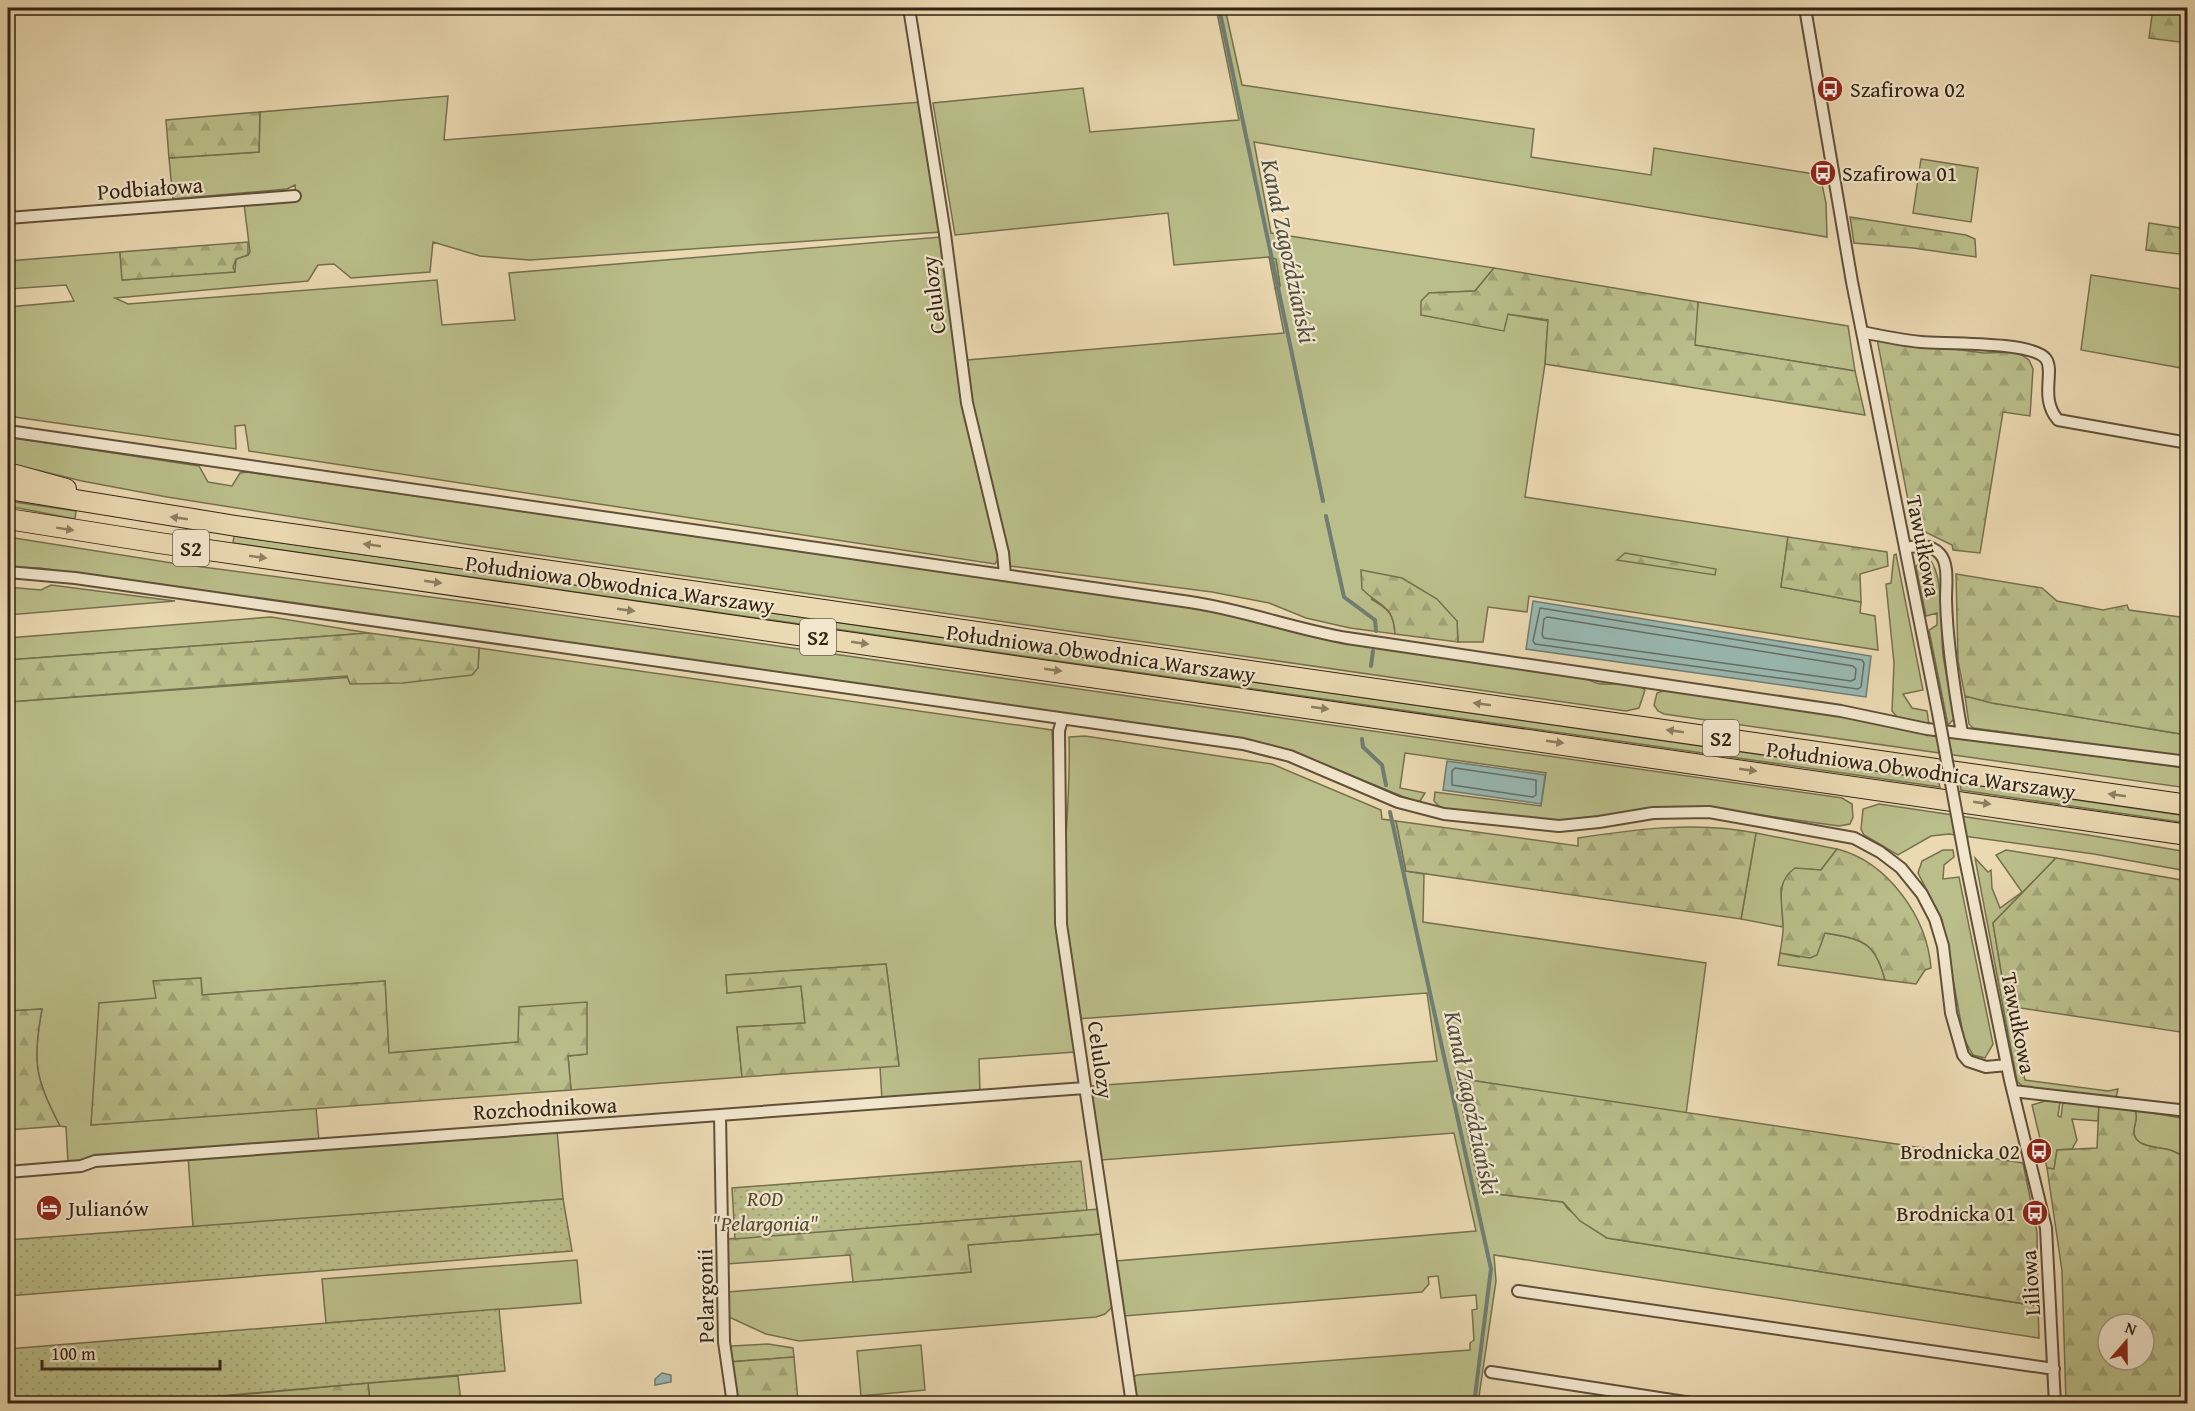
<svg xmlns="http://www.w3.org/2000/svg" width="2195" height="1411" viewBox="0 0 2195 1411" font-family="'Gentium Book Plus',serif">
<defs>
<pattern id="forest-firs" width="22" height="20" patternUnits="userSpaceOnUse" patternTransform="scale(1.5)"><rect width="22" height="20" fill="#babe8a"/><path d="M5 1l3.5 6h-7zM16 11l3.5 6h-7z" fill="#a0a376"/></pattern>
<pattern id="garden-dots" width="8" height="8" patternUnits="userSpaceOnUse" patternTransform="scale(1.5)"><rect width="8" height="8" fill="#babe8a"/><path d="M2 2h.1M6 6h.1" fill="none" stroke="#a0a376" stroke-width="1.8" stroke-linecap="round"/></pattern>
</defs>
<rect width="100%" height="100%" fill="#ebd9b2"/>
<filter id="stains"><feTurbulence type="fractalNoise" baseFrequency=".00333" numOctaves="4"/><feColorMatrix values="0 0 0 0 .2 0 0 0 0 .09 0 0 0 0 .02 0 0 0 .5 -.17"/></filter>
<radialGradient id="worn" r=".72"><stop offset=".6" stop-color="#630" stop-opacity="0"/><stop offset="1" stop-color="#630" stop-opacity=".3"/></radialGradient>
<path fill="#babe8a" stroke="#76704e" stroke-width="1.5" d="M 1216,8 L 1225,8 L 1242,85 L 1534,129 L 1531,157 L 1651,175 L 1654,148 L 1820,175 L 1826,203 L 1827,237 L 1254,142 L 1271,233 L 1494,268 L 1475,291 L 1429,293 L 1421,315 L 1503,330 L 1507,314 L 1548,321 L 1545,364 L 1525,497 L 1788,537 L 1781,587 L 1861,602 L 1860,613 L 1875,616 L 1878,650 L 1529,596 L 1527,612 L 1488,607 L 1483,642 L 1458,642 L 1457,621 L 1371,599 C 1389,609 1394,614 1395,634 L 1350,628 L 1306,618 L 1269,603 L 1212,592 L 1010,566 L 968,384 L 967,360 L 1284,333 L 1275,288 L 1280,286 L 1276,260 L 1269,257 L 1174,265 L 1168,213 L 955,235 L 933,103 L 1083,88 L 1090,132 L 1239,120 Z
M 448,96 L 444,140 L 921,102 L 941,232 L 530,260 L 480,256 L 433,242 L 430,272 L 351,278 L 334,264 L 318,265 L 308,281 L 115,298 L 128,304 L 437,280 L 442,325 L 515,320 L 509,273 L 941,237 L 961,399 L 1000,556 L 995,564 L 249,451 L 245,425 L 235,426 L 236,449 L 8,416 L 8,307 L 74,301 L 66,285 L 8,289 L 8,261 L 120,252 L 123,280 L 235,271 L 236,259 L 248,255 L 250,252 L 244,204 L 296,199 L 295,185 L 287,189 L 173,199 L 169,158 L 259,152 L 260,112 Z
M 8,145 L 13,209 L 8,209 Z
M 1921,159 L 1978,168 L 1971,222 L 1913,213 Z
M 2091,275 L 2187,290 L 2187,369 L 2081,350 Z
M 1698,302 L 1848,326 L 1855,371 L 1694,345 Z
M 8,437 L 199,466 L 208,482 L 232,486 L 240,473 L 247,472 L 1231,612 L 1339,642 L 1585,677 C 1603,693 1628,675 1645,690 L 1639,708 L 1626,711 L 484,547 L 167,497 L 82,481 L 8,463 Z
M 8,501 L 76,511 L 75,519 L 8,506 Z
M 234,536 L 1938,780 L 1940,787 L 233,543 Z
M 8,537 L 172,563 L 476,603 L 1842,798 L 1852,804 L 1853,817 L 1850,824 L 1839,826 L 1709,808 L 1634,812 L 1555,821 L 1441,808 L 1434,801 L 1435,792 L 1541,806 L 1546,773 L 1405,753 L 1400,788 L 1425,793 L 1420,801 L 1416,802 L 1299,754 L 1254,741 L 40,568 L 8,567 Z
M 1896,554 L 1923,690 L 1903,694 L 1912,708 L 1927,711 L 1929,725 L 1898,718 L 1892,711 L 1894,663 L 1886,584 L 1891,583 L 1894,555 Z
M 1922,559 L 1929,559 C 1945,575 1940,631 1943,655 C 1946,676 1952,697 1954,719 L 1948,725 L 1929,630 L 1937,625 L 1937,613 L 1926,616 L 1916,567 Z
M 51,585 L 175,601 L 8,615 L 8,587 L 41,590 Z
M 271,617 L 369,633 L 8,660 L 8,638 Z
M 479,648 L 1052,730 L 1057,826 L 1057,927 L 1075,1052 L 979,1059 L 980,1093 L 882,1100 L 880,1067 L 899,1065 L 886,964 L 726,975 L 727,993 L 801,986 L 805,1023 L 737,1027 L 742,1077 L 571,1090 L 568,1056 L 587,1054 L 519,1042 L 388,1053 L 385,981 L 202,995 L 201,978 L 154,981 L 157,998 L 94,1093 L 91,1125 L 316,1108 L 319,1141 L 68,1162 L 66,1127 L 60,1126 C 35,1078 32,1062 42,1009 L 8,1011 L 8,702 L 478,668 Z
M 1666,690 L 1867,720 L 1931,735 L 2187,768 L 2187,788 L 1664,714 L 1658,711 L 1654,705 L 1657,693 Z
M 1965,696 L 1992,703 L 2187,735 L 2187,757 L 1973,728 L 1969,724 Z
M 1085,736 L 1272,764 L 1381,810 L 1382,819 L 1396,821 L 1406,871 L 1424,874 L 1423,922 L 1706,963 L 1686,1114 L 1456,1078 L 1481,1192 L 1563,1202 L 1568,1209 L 1607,1238 L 2038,1306 L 2039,1338 L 1494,1255 L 1496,1281 L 1478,1403 L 1138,1403 L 1133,1377 L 1137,1375 L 1470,1350 L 1470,1343 L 1474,1340 L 1472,1310 L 1477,1309 L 1476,1295 L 1441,1298 L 1438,1276 L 1428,1277 L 1429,1284 L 1422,1292 L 1124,1316 L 1116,1261 L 1476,1231 L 1454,1133 L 1101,1160 L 1091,1086 L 1437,1061 L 1427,993 L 1077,1019 C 1072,978 1064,936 1064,894 C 1064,842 1071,790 1069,737 Z
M 1960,783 L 2187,816 L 2187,823 L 1961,790 Z
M 1879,804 L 2088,835 L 2187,852 L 2187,871 L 2094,854 L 1949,834 L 1931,836 L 1898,855 L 1864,835 L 1861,829 L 1863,809 Z
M 1756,833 L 1837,849 L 1821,870 L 1802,869 L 1781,888 L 1783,927 L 1741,919 Z
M 1943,850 L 1953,850 L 1954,857 L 1944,865 L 1943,879 L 1959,877 L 1993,1044 L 1985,1058 L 1973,1055 L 1964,1039 L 1942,920 L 1918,873 L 1922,861 Z
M 2006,850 L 2056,858 L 1993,923 L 2007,1006 L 2025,1080 L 2108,1091 L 2118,1089 L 2116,1098 L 2024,1088 L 2017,1081 L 1975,858 L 1988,872 L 1991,870 L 1992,888 L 2000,908 L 2022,892 L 1996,855 Z
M 1824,933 C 1862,939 1875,941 1885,980 L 1778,965 L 1780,953 L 1799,957 L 1821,944 Z
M 2045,1101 L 2060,1102 L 2058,1116 L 2061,1117 L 2063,1101 L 2099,1105 L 2098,1121 L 2072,1119 L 2077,1140 L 2072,1149 L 2057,1150 L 2054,1169 L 2047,1168 L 2032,1105 Z
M 2135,1110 L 2187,1119 L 2187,1158 C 2182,1156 2176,1152 2170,1150 C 2161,1147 2135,1148 2134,1133 C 2133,1125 2139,1119 2135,1110 Z
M 557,1130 L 563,1199 L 193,1227 L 188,1156 Z
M 1101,1234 L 1112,1307 L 1105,1314 L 1096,1317 L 799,1341 L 766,1334 L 729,1317 L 728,1292 L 971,1272 L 968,1245 Z
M 577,1260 L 581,1303 L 326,1323 L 322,1279 Z
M 768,1344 L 793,1348 L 794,1357 L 729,1362 L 729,1348 L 732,1346 Z
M 921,1345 L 925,1390 L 861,1396 L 857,1351 Z
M 458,1376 L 461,1403 L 370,1403 L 368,1383 Z"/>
<path fill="url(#forest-firs)" stroke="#76704e" stroke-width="1.5" fill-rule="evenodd" d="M 2153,8 L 2187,8 L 2187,43 L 2149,38 Z
M 260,112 L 259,152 L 169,158 L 166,120 Z
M 1850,217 L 1966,235 L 1975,239 L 1976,257 L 1913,248 L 1854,243 Z
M 2149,223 L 2187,229 L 2187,255 L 2146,250 Z
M 248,242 L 248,255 L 236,259 L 233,267 L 235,272 L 122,280 L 120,252 Z
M 1269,257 L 1276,259 L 1280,286 L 1275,288 Z
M 1494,268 L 1698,302 L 1695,345 L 1855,371 L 1865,415 L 1545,364 L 1548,320 L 1508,314 L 1504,331 L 1421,315 L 1421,301 L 1429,293 L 1475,291 Z
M 1877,339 L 1984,353 L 2017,352 L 2029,360 L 2033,369 L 2030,416 L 2003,412 L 1980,553 L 1953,550 L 1952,545 L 1913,526 Z
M 1788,537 L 1887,552 L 1888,566 L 1860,574 L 1861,602 L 1781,587 Z
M 1625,553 L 1716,569 L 1715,575 L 1617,560 Z
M 1361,570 L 1402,578 L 1437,599 L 1457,621 L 1458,642 L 1395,634 C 1394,605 1380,607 1362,589 Z
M 1956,574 L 2042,588 L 2057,601 L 2103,610 L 2127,605 L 2129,610 L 2187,618 L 2187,735 L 1992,703 L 1965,696 L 1958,661 Z
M 369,633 L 479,648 L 478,668 L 472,675 L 403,683 L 350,684 L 347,676 L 8,702 L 8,660 Z
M 1396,821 L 1578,846 L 1578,838 C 1637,829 1697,821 1756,833 L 1741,919 L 1406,871 Z
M 1837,849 C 1888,862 1927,917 1931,968 L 1925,970 L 1916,984 L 1885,980 C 1875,941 1862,939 1825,933 L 1817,955 L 1810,958 L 1780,953 C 1781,945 1783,937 1783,929 C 1784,907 1773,883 1795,868 L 1821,870 Z
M 2056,858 L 2187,881 L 2187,1033 L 2007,1006 L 1993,923 Z
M 886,964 L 899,1066 L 742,1077 L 737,1027 L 805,1023 L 801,986 L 727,993 L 726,975 Z
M 201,978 L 202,995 L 385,981 L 389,1053 L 518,1042 L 519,1007 L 587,1002 L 587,1054 L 568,1056 L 571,1090 L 91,1125 L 99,1003 L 156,998 L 153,981 Z
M 42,1009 C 32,1062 35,1078 60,1126 L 8,1130 L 8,1011 Z
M 1456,1078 L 2023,1163 L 2037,1232 L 2038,1306 L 1607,1238 L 1580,1221 L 1563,1202 L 1480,1192 Z
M 2099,1105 L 2135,1110 C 2139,1119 2133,1125 2134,1133 C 2135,1148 2161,1147 2170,1150 C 2176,1152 2182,1156 2187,1158 L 2187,1403 L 2066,1403 L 2062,1271 L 2047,1168 L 2054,1169 L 2057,1150 L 2097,1148 ZM 2108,1324 L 2144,1324 L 2144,1360 L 2108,1360 Z
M 1098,1209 L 1101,1234 L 968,1245 L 971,1272 L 853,1282 L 850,1255 L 727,1264 L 727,1239 Z
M 794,1357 L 798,1401 L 736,1403 L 729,1362 Z
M 368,1383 L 370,1403 L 184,1404 L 184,1400 Z"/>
<path fill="url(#garden-dots)" stroke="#76704e" stroke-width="1.5" d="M 1081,1161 L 1087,1210 L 735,1239 L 732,1188 Z
M 563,1199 L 572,1251 L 8,1296 L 8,1240 Z
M 499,1309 L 505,1371 L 139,1403 L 8,1403 L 8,1349 Z"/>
<path fill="#99b9b3" stroke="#707d73" stroke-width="1.5" d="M 1533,601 L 1871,656 L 1866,697 L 1526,649 Z
M 1447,761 L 1545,775 L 1541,804 L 1443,790 Z
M 662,1373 L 671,1375 L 671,1382 L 655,1385 L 655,1379 Z"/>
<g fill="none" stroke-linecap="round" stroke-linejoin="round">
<path stroke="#666e62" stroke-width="1.5" d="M 1540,608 L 1862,660 L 1864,663 L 1861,687 L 1858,689 L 1535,644 L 1533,641 Z
M 1547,617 L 1853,666 L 1856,669 L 1855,679 L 1851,681 L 1544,638 L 1542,635 L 1544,619 Z
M 1455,768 L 1536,780 L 1536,795 L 1533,797 L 1452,785 L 1452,771 Z"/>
<path stroke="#707d73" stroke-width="4" d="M 1219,8 L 1323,501
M 1326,516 L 1344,597 L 1375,620 L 1376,631
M 1371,666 L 1373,651
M 1362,739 L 1363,747 L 1382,765 L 1386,785
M 1390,812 L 1491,1269 L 1474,1404"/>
<g stroke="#60503a" stroke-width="14">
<path id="street" d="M 909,8 L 945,234 L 967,403 L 1003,553 L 1005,575
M 1805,8 L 1852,282 L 1938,713
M 8,218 L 295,196
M 1862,332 C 1881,336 1901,340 1921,342 C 1945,344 2033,341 2046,359 C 2055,372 2039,398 2058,420 L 2188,443
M 8,431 L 1190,602 C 1244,610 1294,629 1347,638 L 1841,711 L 1927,729 L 2188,762
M 1905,548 C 1917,546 1930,543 1940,554 C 1949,564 1946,585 1946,599 C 1947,644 1954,688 1962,733
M 8,572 L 75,578 L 1243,744 L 1290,756 L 1398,802 L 1444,814 L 1559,826 L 1599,822 L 1653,813 L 1709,812 L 1854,838 L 1880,852 L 1901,868 L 1922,894 L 1935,919 L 1943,946 L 1951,1013 L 1963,1055 L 1968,1061 L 1986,1067 L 2007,1065
M 1062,720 L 1059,731 L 1061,924 L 1132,1404
M 1965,859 L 2010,1080 L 2046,1228 L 2055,1404
M 2013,1091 L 2188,1111
M 720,1115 L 724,1342 L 733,1404
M 8,1172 L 81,1166 L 95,1161 C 425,1135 755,1114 1085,1088
M 1518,1291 L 2054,1369
M 1491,1372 L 1698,1404"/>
</g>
<g stroke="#322312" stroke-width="22">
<path id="highway" d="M 8,473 L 66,489
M 8,489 L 236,526 L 2188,805
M 8,519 L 159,543 L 2188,835"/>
</g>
<use href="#street" stroke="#f2e6cd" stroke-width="10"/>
<use href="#highway" stroke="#ebd9b2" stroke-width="20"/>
<g stroke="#60503a" stroke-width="14" stroke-linecap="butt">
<path id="street-bridge" d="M 1938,713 L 1965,859"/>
</g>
<use href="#street-bridge" stroke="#f2e6cd" stroke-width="10"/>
</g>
<defs><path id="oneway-solid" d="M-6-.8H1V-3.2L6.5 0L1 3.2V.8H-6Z" transform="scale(1.5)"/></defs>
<g fill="#8e7e62">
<use href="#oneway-solid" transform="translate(179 518) rotate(-172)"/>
<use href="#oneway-solid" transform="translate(65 529) rotate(9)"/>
<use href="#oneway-solid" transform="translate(372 545) rotate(-172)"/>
<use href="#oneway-solid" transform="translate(258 557) rotate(8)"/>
<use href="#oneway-solid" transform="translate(433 582) rotate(8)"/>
<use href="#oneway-solid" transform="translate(626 610) rotate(8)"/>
<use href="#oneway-solid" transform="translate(860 643) rotate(8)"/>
<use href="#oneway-solid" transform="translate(1053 670) rotate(8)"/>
<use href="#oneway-solid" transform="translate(1482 704) rotate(-172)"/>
<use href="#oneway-solid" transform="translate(1320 708) rotate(8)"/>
<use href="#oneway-solid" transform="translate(1675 731) rotate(-172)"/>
<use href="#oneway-solid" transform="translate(1555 742) rotate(8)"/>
<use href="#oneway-solid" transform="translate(1748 770) rotate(8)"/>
<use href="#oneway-solid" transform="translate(2117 795) rotate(-172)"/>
<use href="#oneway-solid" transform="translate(1982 803) rotate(8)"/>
</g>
<defs>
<g id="bus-disc" transform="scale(1.35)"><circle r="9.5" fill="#8f2418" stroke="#f2e6cd"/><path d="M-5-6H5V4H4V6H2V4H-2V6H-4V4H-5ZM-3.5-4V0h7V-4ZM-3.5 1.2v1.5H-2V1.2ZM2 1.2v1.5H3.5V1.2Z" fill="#fff"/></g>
<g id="hotel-disc" transform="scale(1.35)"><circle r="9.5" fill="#8f2418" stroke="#f2e6cd"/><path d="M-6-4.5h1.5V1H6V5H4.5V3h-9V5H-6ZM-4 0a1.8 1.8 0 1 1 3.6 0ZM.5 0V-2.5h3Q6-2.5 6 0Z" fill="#fff"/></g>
</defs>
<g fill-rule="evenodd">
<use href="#bus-disc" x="1830" y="89"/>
<use href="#bus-disc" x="1823" y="173"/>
<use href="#bus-disc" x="2039" y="1151"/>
<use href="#hotel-disc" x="49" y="1208"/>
<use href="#bus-disc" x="2035" y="1213"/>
</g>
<g text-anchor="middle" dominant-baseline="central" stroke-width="4.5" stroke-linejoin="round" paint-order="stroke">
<g fill="#f2e6cd" stroke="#6c5e4a" stroke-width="1.5">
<rect x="173" y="530" width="36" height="36" rx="4.5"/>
<rect x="800" y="619" width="36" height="36" rx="4.5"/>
<rect x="1703" y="720" width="36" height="36" rx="4.5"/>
</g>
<g font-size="21" font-weight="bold" fill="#322312">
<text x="191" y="548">S2</text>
<text x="818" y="637">S2</text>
<text x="1721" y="738">S2</text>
</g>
<g font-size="22" fill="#322312" stroke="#f2e6cd" text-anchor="start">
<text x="1850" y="89">Szafirowa 02</text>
<text x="1842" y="173">Szafirowa 01</text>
<text x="2020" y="1151" text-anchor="end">Brodnicka 02</text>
<text x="68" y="1208">Julianów</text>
<text x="2016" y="1213" text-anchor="end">Brodnicka 01</text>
</g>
<g font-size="22" fill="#322312" stroke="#f2e6cd">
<text transform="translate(150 188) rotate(-4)">Podbiałowa</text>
<text transform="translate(933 295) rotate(-97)">Celulozy</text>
<text transform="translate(1924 546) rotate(79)">Tawułkowa</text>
<text transform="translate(620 584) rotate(8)">Południowa Obwodnica Warszawy</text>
<text transform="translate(1101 653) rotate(8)">Południowa Obwodnica Warszawy</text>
<text transform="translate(1921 770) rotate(8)">Południowa Obwodnica Warszawy</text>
<text transform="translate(2019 1023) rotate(79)">Tawułkowa</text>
<text transform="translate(1101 1060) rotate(82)">Celulozy</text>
<text transform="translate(545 1108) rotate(-3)">Rozchodnikowa</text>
<text transform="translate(2030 1283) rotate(-94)">Liliowa</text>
<text transform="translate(705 1296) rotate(-91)">Pelargonii</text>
</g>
<g font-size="22" font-style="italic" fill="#544a30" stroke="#f2e6cd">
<text x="765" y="1198">ROD<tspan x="765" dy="25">"Pelargonia"</tspan></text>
</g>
<g font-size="24" font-style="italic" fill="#515042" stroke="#f2e6cd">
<text transform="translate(1289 251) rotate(78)">Kanał Zagoździański</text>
<text transform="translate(1472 1103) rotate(78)">Kanał Zagoździański</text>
</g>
</g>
<rect width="2195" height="1411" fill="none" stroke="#ebd9b2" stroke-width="30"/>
<rect x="9" y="9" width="2177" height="1393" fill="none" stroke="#322312" stroke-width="3"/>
<rect x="15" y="15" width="2165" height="1381" fill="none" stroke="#322312" stroke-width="1.5"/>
<g transform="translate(2126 1342) rotate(20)"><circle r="28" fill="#f2e6cd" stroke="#a59882" stroke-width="1.5"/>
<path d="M0-4.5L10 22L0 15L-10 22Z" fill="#8f2418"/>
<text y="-9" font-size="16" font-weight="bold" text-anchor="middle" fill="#322312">N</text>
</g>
<path d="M42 1360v9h178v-9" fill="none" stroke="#322312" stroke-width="3"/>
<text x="51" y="1360" font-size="18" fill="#322312" stroke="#f2e6cd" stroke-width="4.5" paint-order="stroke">100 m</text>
<rect width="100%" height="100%" filter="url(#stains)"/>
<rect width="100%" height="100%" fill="url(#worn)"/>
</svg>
